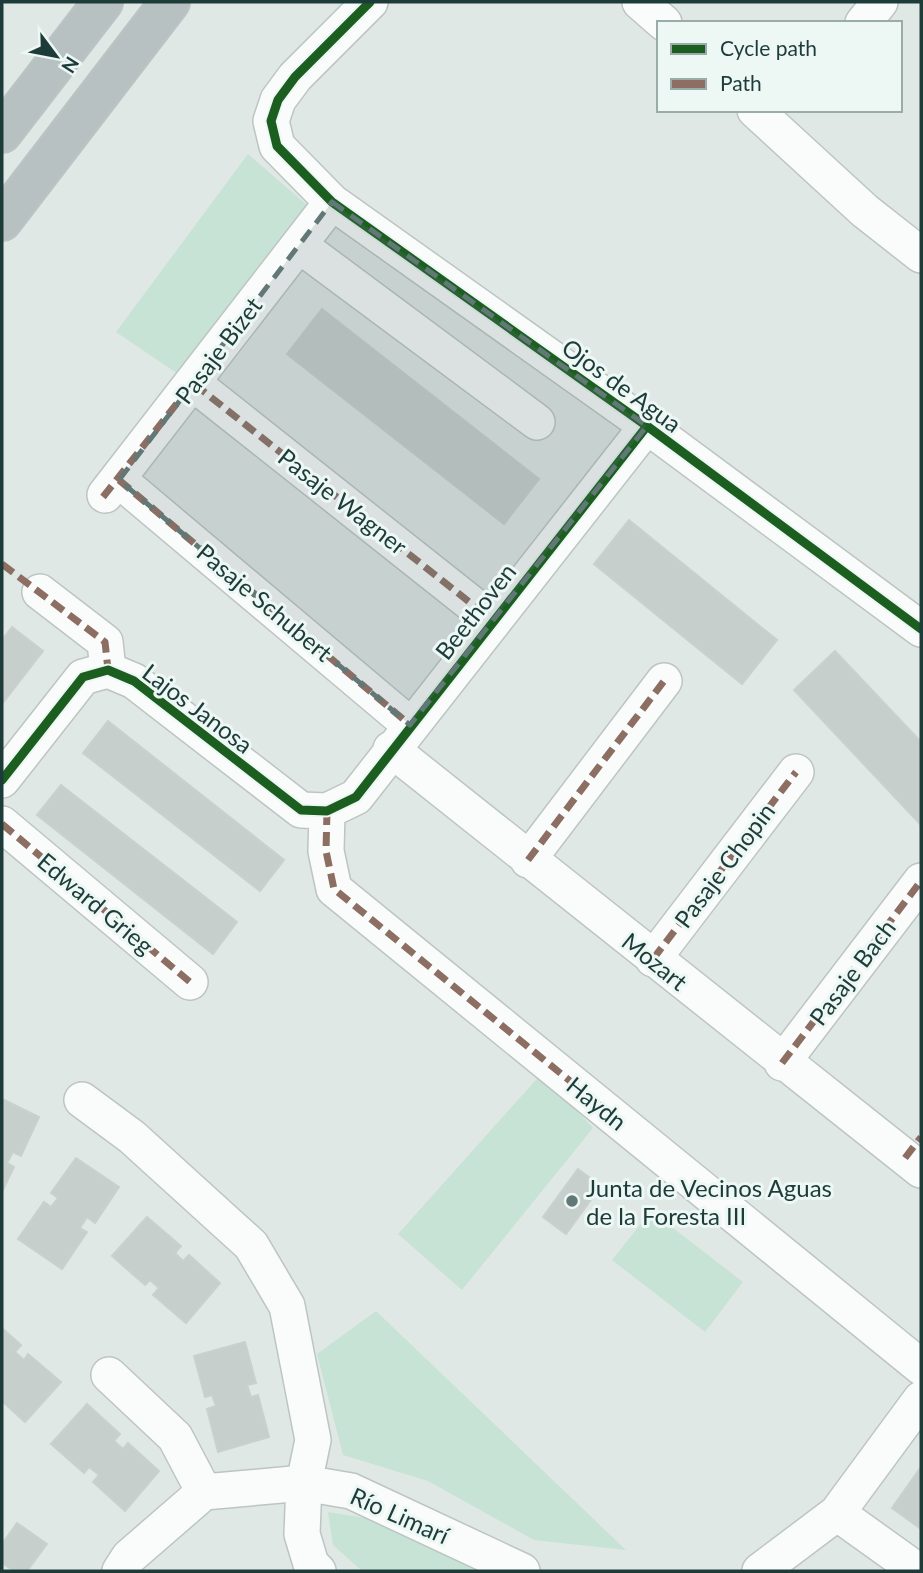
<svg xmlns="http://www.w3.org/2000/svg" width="923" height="1573" viewBox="0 0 923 1573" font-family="Lato,sans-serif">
<rect width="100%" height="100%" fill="#e0e8e6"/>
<path fill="#c7e3d5" d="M 248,154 L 308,206 L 181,376 L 116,332 Z
M 542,1073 L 593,1128 L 462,1290 L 398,1234 Z
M 651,1211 L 743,1282 L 705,1332 L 612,1260 Z
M 376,1311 L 626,1550 L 534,1540 L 428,1481 L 343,1455 L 317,1354 Z
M 328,1512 L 384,1521 L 476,1571 L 362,1571 L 333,1545 Z"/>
<path fill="#c7cfcd" stroke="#c9d1cf" stroke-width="2" d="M 322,309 L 539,479 L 504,524 L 287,354 Z
M 629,520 L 777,640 L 742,684 L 594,564 Z
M 12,627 L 43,651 L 2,704 L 2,640 Z
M 835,651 L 921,742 L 920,824 L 794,690 Z
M 108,721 L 284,860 L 260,891 L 83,753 Z
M 61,785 L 237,922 L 213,954 L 37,815 Z
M 2,1099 L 39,1117 L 21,1156 L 13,1152 L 7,1163 L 14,1167 L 2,1192 Z
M 76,1158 L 119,1187 L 95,1223 L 87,1217 L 80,1228 L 87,1232 L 62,1269 L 18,1239 L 44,1202 L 51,1207 L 58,1198 L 51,1193 Z
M 578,1169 L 601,1186 L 566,1234 L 543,1217 Z
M 147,1217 L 181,1246 L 175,1253 L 183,1261 L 189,1255 L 220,1283 L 186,1323 L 153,1295 L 159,1288 L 150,1280 L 145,1285 L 112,1256 Z
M 2,1328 L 21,1345 L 15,1352 L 24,1360 L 28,1354 L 61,1382 L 25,1422 L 2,1401 Z
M 245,1342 L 256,1383 L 247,1385 L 251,1397 L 258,1395 L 269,1437 L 218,1452 L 207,1409 L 216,1406 L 212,1395 L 205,1397 L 194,1356 Z
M 87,1404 L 120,1434 L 114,1441 L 123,1449 L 128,1443 L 159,1471 L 125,1511 L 93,1482 L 99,1475 L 89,1467 L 84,1473 L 51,1444 Z
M 921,1467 L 921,1529 L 892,1508 Z
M 17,1523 L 47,1544 L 27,1571 L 14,1571 L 2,1563 L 2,1544 Z"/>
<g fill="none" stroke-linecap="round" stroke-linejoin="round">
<g stroke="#bdc5c3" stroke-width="38">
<path id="minor" d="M 370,2 L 295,77 L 278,100 L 271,121 L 277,146 L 332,202 L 647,426 L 921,629
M 640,2 L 664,23
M 863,23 L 880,2
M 755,110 L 865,211 L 921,255
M 299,245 L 537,422
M 193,383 L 492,620
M 119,480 L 410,725
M 105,495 L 332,202
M 40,592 L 105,642 L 108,670
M 391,749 L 921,1170
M 2,780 L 83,677 L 108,670 L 134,681 L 301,810 L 327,811 L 356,797 L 647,426
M 327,811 L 326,851 L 334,889 L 921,1367
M 2,824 L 190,982
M 528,860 L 664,681
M 653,959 L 796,772
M 782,1063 L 921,881
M 82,1100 L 132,1137 L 251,1245 L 287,1306 L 313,1440 L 304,1483 L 302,1534 L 311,1564 L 318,1571
M 109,1375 L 175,1437 L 204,1492
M 837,1513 L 918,1571
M 120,1571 L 129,1557 L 204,1492 L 304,1483 L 351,1491 L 522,1571
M 760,1571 L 837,1513 L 921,1399"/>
</g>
<g stroke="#bac5c3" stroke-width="42">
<path id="highway" d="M 2,133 L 103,2
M 2,221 L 170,2"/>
</g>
<use href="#minor" stroke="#fafcfb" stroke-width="35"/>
<use href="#highway" stroke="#b8c1c1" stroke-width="38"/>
<path stroke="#8d6e63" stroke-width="7" stroke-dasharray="14 7" stroke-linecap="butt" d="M 119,480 L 410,725
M 103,497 L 193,383 L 492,620
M 2,564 L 105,642 L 108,670
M 327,811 L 326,851 L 334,889 L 602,1107
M 2,824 L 190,982
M 528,860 L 664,681
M 653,959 L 796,772
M 782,1063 L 921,881
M 905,1158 L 921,1137"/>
<g stroke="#edf7f4" stroke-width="13">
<path id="cycleway" d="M 370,2 L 295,77 L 278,100 L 271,121 L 277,146 L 332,202 L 647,426 L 921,629
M 2,780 L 83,677 L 108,670 L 134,681 L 301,810 L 327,811 L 356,797 L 647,426"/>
</g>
<use href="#cycleway" stroke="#1b5e20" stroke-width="9"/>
</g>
<path fill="#617876" fill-opacity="0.2" stroke="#617876" stroke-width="5" stroke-dasharray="14 9" stroke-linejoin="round" d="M 332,202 L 647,426 L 410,725 L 119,480 Z"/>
<circle fill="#617876" stroke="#edf7f4" stroke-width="2.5" cx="572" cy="1201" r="7"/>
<g text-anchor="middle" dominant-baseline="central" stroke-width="6" stroke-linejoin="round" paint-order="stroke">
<g font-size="24" fill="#1d3c39" stroke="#edf7f4">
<text transform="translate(218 350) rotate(-53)">Pasaje Bizet</text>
<text transform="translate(622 385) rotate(36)">Ojos de Agua</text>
<text transform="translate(343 501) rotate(38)">Pasaje Wagner</text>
<text transform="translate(265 602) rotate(40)">Pasaje Schubert</text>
<text transform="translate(475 611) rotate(-52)">Beethoven</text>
<text transform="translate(198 708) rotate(37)">Lajos Janosa</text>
<text transform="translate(724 865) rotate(-53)">Pasaje Chopin</text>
<text transform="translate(96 903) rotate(40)">Edward Grieg</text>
<text transform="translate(655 961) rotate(39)">Mozart</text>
<text transform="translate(852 972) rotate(-53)">Pasaje Bach</text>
<text transform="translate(597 1103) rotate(39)">Haydn</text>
<text transform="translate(400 1515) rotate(24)">Río Limarí</text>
</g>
<g font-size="24" fill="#1d3c39" stroke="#edf7f4" text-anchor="start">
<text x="586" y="1187">Junta de Vecinos Aguas<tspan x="586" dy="28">de la Foresta III</tspan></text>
</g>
</g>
<rect width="923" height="1573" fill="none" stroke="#1d3c39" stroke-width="7"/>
<rect x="657" y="21" width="245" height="91" fill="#edf7f4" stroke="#9aaca9" stroke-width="2"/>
<rect x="671" y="44" width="35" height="10" fill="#1b5e20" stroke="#9aaca9" stroke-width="2"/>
<text x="720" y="56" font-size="21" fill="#1d3c39">Cycle path</text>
<rect x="671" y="79" width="35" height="10" fill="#8d6e63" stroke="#9aaca9" stroke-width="2"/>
<text x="720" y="91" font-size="21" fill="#1d3c39">Path</text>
<g transform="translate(56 56) rotate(122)" stroke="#edf7f4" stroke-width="5" paint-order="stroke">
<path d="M0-5L12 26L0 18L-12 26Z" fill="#1d3c39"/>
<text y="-10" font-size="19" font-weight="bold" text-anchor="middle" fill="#1d3c39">N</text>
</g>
</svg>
